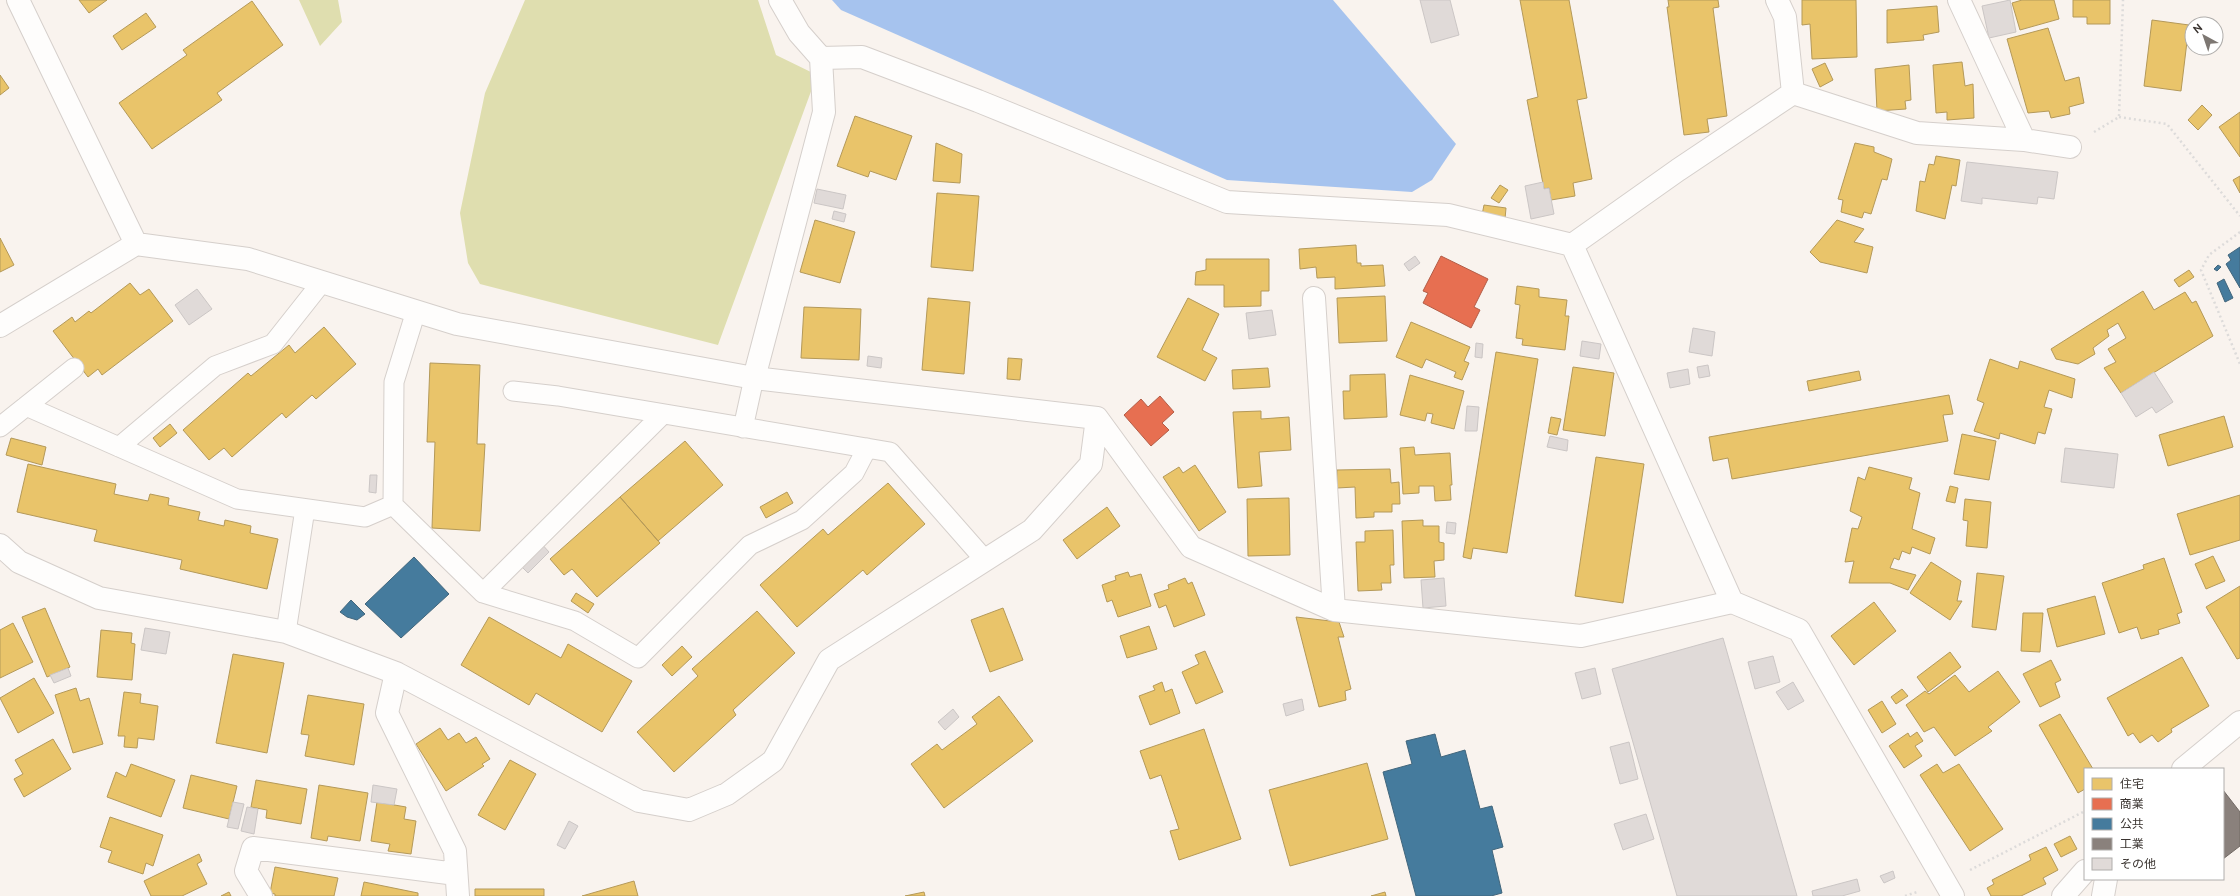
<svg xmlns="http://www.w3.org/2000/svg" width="2240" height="896" viewBox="0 0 2240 896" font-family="Ubuntu,'Noto Sans JP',sans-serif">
<rect width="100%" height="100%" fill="#f9f3ee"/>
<path fill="#dfdeaf" d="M 299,0 L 338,0 L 342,22 L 320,46 Z
M 525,0 L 758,0 L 776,55 L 817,75 L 718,345 L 480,284 L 468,263 L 460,213 L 485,93 Z"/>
<path fill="#a6c3ee" d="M 832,0 L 1333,0 L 1456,144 L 1432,180 L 1412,192 L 1227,180 L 841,10 Z"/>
<path fill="#e9c46a" stroke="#b49959" d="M 79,0 L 107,0 L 89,13 Z
M 1520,0 L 1569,0 L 1587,98 L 1577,100 L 1592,179 L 1573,183 L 1575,196 L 1551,200 L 1549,188 L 1544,189 L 1527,100 L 1538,97 Z
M 1668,0 L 1718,0 L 1719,7 L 1713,8 L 1727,116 L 1707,119 L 1709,132 L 1684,135 L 1667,7 L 1669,7 Z
M 1802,0 L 1856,0 L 1857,57 L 1812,59 L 1810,24 L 1802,25 Z
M 2022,0 L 2054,0 L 2059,19 L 2020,30 L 2012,3 Z
M 2073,0 L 2110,0 L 2110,24 L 2087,24 L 2087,17 L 2073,17 Z
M 252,1 L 283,45 L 217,93 L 222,100 L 152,149 L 119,103 L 187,55 L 183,50 Z
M 1937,6 L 1939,32 L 1923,35 L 1924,40 L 1887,43 L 1887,10 Z
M 146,13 L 156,27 L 122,50 L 113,36 Z
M 2152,20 L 2189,25 L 2181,91 L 2144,86 Z
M 2048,28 L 2065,81 L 2079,77 L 2084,103 L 2069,107 L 2070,114 L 2051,118 L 2049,111 L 2028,113 L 2007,39 Z
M 1962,62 L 1965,86 L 1973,84 L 1974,118 L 1947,120 L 1947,112 L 1936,113 L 1933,65 Z
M 1825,63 L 1833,80 L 1820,87 L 1812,69 Z
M 1909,65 L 1911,100 L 1905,101 L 1906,109 L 1877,111 L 1875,69 Z
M 0,75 L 9,88 L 0,95 Z
M 2202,105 L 2212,115 L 2198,130 L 2188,120 Z
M 2240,112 L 2240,157 L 2219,127 Z
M 855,116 L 912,136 L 896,180 L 870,171 L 868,177 L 837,166 Z
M 936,143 L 962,154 L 960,183 L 933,181 Z
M 1855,143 L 1874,147 L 1874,152 L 1892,159 L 1887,180 L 1882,179 L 1871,214 L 1864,212 L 1862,218 L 1841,212 L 1843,200 L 1838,199 Z
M 1936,156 L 1960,160 L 1956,186 L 1952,185 L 1945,219 L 1916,211 L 1920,181 L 1925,182 L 1929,164 L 1934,165 Z
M 2240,176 L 2240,193 L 2233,180 Z
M 1500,185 L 1508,190 L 1499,203 L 1491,198 Z
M 937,193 L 979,196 L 973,271 L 931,267 Z
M 1484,205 L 1506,208 L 1505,219 L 1482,215 Z
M 815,220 L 855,232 L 840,283 L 800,272 Z
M 1837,220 L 1864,229 L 1854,242 L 1873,247 L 1867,273 L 1820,262 L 1810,252 Z
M 0,238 L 14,265 L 0,272 Z
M 1356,245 L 1357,263 L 1361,263 L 1361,266 L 1383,265 L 1385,286 L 1335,289 L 1335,277 L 1317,278 L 1316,267 L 1300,269 L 1299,249 Z
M 1206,259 L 1269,259 L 1269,291 L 1261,291 L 1261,306 L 1224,307 L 1224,285 L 1195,285 L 1196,272 L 1206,270 Z
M 2189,270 L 2194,277 L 2179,287 L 2174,280 Z
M 130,283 L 140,295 L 149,289 L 173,321 L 102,375 L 98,369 L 88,377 L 53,331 L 72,317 L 75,322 L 89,311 L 91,313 Z
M 1517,286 L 1539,289 L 1539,297 L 1567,300 L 1565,316 L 1569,316 L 1565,350 L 1522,345 L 1523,339 L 1516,338 L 1520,305 L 1515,304 Z
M 2143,291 L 2154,310 L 2185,292 L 2192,303 L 2196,301 L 2213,336 L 2121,393 L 2104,368 L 2116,362 L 2108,349 L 2126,338 L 2118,323 L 2107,330 L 2109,336 L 2093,348 L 2095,354 L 2078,364 L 2056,359 L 2051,349 Z
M 1385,296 L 1387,341 L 1339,343 L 1337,298 Z
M 928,298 L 970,302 L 964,374 L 922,370 Z
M 1188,298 L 1219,314 L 1202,350 L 1217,358 L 1205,381 L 1157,357 Z
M 804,307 L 861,309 L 859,360 L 801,358 Z
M 1411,322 L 1470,347 L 1464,361 L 1469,363 L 1462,380 L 1454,377 L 1456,372 L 1426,359 L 1422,368 L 1396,357 Z
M 324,327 L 356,364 L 316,399 L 312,395 L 286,418 L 282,413 L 232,457 L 224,448 L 209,460 L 183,430 L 248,373 L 251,376 L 289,345 L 295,353 Z
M 1496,352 L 1538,359 L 1507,553 L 1473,548 L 1471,559 L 1463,557 Z
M 1008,358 L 1022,359 L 1020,380 L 1007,379 Z
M 1990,359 L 2018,369 L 2020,361 L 2075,379 L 2072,398 L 2049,390 L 2044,407 L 2052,409 L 2045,434 L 2038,432 L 2035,444 L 2000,433 L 1999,439 L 1974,431 L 1984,403 L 1977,400 Z
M 430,363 L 480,365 L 477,444 L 485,444 L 480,531 L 432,528 L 435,442 L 427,442 Z
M 1573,367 L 1614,373 L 1605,436 L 1563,430 Z
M 1268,368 L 1270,387 L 1233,389 L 1232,370 Z
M 1859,371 L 1861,380 L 1809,391 L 1807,381 Z
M 1385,374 L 1387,417 L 1344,419 L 1343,391 L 1350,391 L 1350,375 Z
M 1410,375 L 1464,391 L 1454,429 L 1431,423 L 1433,414 L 1427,413 L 1425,421 L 1400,415 Z
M 1949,395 L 1953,414 L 1943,415 L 1948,441 L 1732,479 L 1728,458 L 1713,461 L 1709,437 Z
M 1261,411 L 1261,419 L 1289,417 L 1291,450 L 1259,452 L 1262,486 L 1238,488 L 1233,412 Z
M 2224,416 L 2233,447 L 2168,466 L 2159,435 Z
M 1551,417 L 1561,419 L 1557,435 L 1548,433 Z
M 170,424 L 177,433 L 160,447 L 153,438 Z
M 1962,434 L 1996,441 L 1989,480 L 1954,474 Z
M 11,438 L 46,447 L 42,465 L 6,455 Z
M 685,441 L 723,485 L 658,541 L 620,497 Z
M 1414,447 L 1415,455 L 1450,453 L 1452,485 L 1450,485 L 1451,500 L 1435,501 L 1434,486 L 1419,486 L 1419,493 L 1403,494 L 1400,448 Z
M 1596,457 L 1644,464 L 1623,603 L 1575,596 Z
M 28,464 L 116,484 L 114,494 L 148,501 L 150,494 L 169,498 L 168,505 L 200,512 L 198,520 L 224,526 L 225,520 L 251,526 L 250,533 L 278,539 L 267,589 L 180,569 L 182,560 L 94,541 L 97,530 L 17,512 Z
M 1195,465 L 1226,512 L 1199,531 L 1163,477 L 1179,467 L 1183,473 Z
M 1869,467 L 1912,478 L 1909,489 L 1920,493 L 1912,529 L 1935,538 L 1930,554 L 1912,547 L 1910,554 L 1902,551 L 1899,560 L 1894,558 L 1890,568 L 1916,575 L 1908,590 L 1890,583 L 1849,583 L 1854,561 L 1845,562 L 1852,528 L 1858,529 L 1862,517 L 1850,511 L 1858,477 L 1865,480 Z
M 1390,469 L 1391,483 L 1399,482 L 1400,504 L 1392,504 L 1392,512 L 1374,512 L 1374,517 L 1356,518 L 1355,487 L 1337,488 L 1337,470 Z
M 888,483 L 925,524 L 867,575 L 863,570 L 797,627 L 760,585 L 823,529 L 828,535 Z
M 1950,486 L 1958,488 L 1955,503 L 1946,501 Z
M 787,492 L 793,503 L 766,518 L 760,507 Z
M 2240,495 L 2240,540 L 2190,555 L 2177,514 Z
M 620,497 L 660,543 L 597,597 L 572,569 L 564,575 L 550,559 Z
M 1289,498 L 1290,555 L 1248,556 L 1247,499 Z
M 1965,499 L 1991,502 L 1987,548 L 1966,546 L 1968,521 L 1963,520 Z
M 1107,507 L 1120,526 L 1077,559 L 1063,540 Z
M 1423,520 L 1423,526 L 1439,526 L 1439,542 L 1444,543 L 1444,560 L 1434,561 L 1435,577 L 1404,578 L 1402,521 Z
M 1393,530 L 1394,565 L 1390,565 L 1391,583 L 1381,583 L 1382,590 L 1358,591 L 1356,542 L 1365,542 L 1365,531 Z
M 2213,556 L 2225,581 L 2206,589 L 2195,564 Z
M 2164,558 L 2182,612 L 2177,614 L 2180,623 L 2158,630 L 2159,634 L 2141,639 L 2137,627 L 2119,633 L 2102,583 L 2144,569 L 2143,565 Z
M 1931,562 L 1961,581 L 1957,601 L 1962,601 L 1950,620 L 1910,593 Z
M 1128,572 L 1130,577 L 1141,574 L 1151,606 L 1118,617 L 1112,600 L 1107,602 L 1102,585 L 1116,580 L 1115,576 Z
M 1977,573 L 2004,576 L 1996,630 L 1972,627 Z
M 1185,578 L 1188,584 L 1192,582 L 1205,615 L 1174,627 L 1166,605 L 1159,608 L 1154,594 L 1169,589 L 1168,585 Z
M 2240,586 L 2240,658 L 2237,659 L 2206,607 Z
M 576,593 L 594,604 L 588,613 L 571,601 Z
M 2095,596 L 2105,634 L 2057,647 L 2047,609 Z
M 1874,602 L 1896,631 L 1854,665 L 1831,636 Z
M 45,608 L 70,667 L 47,677 L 22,617 Z
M 1003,608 L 1023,660 L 990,672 L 971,620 Z
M 757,611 L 795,653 L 733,710 L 736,715 L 674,772 L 637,732 L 698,676 L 692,669 Z
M 2023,613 L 2043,613 L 2040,652 L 2021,651 Z
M 489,617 L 561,658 L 568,644 L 632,681 L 602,732 L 536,693 L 529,705 L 461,665 Z
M 1296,617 L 1339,622 L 1344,637 L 1338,637 L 1351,689 L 1345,691 L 1346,700 L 1319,707 Z
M 13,623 L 33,662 L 0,678 L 0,630 Z
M 1149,626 L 1157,649 L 1127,658 L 1120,636 Z
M 101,630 L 132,633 L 131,643 L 135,644 L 132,680 L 97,677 Z
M 682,646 L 692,657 L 672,676 L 662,665 Z
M 1205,651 L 1223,692 L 1196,704 L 1182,672 L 1199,664 L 1195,655 Z
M 1950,652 L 1961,667 L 1928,692 L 1917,677 Z
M 233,654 L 284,663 L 267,753 L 216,743 Z
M 2182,657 L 2209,706 L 2171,729 L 2172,732 L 2158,742 L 2152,735 L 2140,743 L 2133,733 L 2128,736 L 2107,698 Z
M 2051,660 L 2061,680 L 2055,683 L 2060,697 L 2040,707 L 2023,674 Z
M 1998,671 L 2020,702 L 1988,727 L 1992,731 L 1955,756 L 1934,727 L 1924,732 L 1906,705 L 1925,691 L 1929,694 L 1955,675 L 1969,692 Z
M 34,678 L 54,713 L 18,733 L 0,698 Z
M 1162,682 L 1165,692 L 1172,689 L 1180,713 L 1150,725 L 1139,696 L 1155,690 L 1153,686 Z
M 76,688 L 80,701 L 89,698 L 103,744 L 73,753 L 55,695 Z
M 1902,689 L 1908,696 L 1896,704 L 1891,697 Z
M 124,692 L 141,694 L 140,703 L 158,706 L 154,740 L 138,738 L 137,748 L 124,747 L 125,736 L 118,736 Z
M 308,695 L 364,704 L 354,765 L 305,756 L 309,735 L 301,734 Z
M 999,696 L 1033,741 L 944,808 L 911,764 L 937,744 L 942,750 L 977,724 L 972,717 Z
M 1882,701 L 1896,724 L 1882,733 L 1868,710 Z
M 2060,714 L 2093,769 L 2085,769 L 2085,789 L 2078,793 L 2039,725 Z
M 440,728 L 448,740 L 459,733 L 466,743 L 476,737 L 490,759 L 482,764 L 484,766 L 446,791 L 416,744 Z
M 1204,729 L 1241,839 L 1179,860 L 1170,831 L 1179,829 L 1161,775 L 1150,779 L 1140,751 Z
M 1917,732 L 1923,741 L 1915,746 L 1922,756 L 1904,768 L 1889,746 L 1908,733 L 1910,737 Z
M 53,739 L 71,769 L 24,797 L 14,779 L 23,774 L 15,760 Z
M 510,760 L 536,774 L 505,830 L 478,815 Z
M 1367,763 L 1388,839 L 1290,866 L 1269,790 Z
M 131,764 L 175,780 L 161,817 L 107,797 L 116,772 L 126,777 Z
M 1937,764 L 1943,773 L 1959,764 L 2003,829 L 1970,851 L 1920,775 Z
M 191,775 L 237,786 L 229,819 L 183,808 Z
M 256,780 L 307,789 L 301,824 L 266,818 L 267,810 L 251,807 Z
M 319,785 L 368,793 L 360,841 L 328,836 L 327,841 L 311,838 Z
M 377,802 L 406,807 L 404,819 L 416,821 L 411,854 L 388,851 L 390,844 L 371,841 Z
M 110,817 L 163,835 L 153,866 L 146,863 L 143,874 L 108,862 L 112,851 L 100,847 Z
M 2070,836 L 2077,849 L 2061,857 L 2054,844 Z
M 2046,847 L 2058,870 L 2043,878 L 2046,884 L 2021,896 L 1991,896 L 1987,888 L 1994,884 L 1992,880 L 2031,860 L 2029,855 Z
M 199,854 L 202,861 L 197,864 L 207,884 L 182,896 L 151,896 L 144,881 Z
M 275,867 L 338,878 L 334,896 L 275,896 L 275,894 L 270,893 Z
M 634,881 L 638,896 L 582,896 Z
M 364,882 L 418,893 L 418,896 L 361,896 Z
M 475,889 L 544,889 L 544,896 L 475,896 Z
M 229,892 L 231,896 L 221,896 Z
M 924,892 L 925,896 L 905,896 Z
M 1385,892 L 1386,896 L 1371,896 Z"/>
<path fill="#e76f51" stroke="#b35d47" d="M 1441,256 L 1488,279 L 1474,307 L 1480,310 L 1471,328 L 1423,303 L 1428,293 L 1423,291 Z
M 1160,396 L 1174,412 L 1162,423 L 1169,430 L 1151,446 L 1124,415 L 1141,399 L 1148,407 Z"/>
<path fill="#457b9d" stroke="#42667c" d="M 2240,247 L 2240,288 L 2226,264 L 2231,260 L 2228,255 Z
M 2218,265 L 2221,267 L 2217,271 L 2214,269 Z
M 2224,279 L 2233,298 L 2225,302 L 2217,283 Z
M 414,557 L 449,594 L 401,638 L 365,604 Z
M 351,600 L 365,614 L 357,620 L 347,617 L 340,612 Z
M 1435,734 L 1441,757 L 1465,750 L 1480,809 L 1492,806 L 1503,847 L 1492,850 L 1502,893 L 1491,896 L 1416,896 L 1383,772 L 1412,764 L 1406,741 Z"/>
<path fill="#8a817c" stroke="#726a65" d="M 2223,790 L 2240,812 L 2240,846 L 2223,859 Z"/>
<path fill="#e0dad8" stroke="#cbc6c5" d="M 1420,0 L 1450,0 L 1459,35 L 1431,43 Z
M 2010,0 L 2016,32 L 1989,38 L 1982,6 Z
M 1967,162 L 2058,172 L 2054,199 L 2038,197 L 2037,204 L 1982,198 L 1982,204 L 1961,201 Z
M 1543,182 L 1544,189 L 1549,188 L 1554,214 L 1531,219 L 1525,186 Z
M 817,189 L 846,195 L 843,209 L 814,203 Z
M 834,211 L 846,214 L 844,222 L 832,219 Z
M 1415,256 L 1420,263 L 1409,271 L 1404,264 Z
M 197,289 L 212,309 L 189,325 L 175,305 Z
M 1272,310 L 1276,335 L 1249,339 L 1246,313 Z
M 1693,328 L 1715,332 L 1712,356 L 1689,352 Z
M 1582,341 L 1601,344 L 1599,359 L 1580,356 Z
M 1476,343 L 1483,344 L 1482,358 L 1475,357 Z
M 868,356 L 882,358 L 881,368 L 867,366 Z
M 1708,365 L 1710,376 L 1699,378 L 1697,367 Z
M 1688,369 L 1690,384 L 1670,388 L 1667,373 Z
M 2154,372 L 2173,402 L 2156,413 L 2152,407 L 2136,417 L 2121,393 Z
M 1467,406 L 1479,407 L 1477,431 L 1465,431 Z
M 1550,436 L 1568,440 L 1567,451 L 1547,447 Z
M 2065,448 L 2118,454 L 2114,488 L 2061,482 Z
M 370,475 L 377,475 L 376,493 L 369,492 Z
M 1447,522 L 1456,523 L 1455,534 L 1446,533 Z
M 540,542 L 549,552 L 528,573 L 518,563 Z
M 1444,578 L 1446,606 L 1423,608 L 1421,580 Z
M 145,628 L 170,632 L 166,654 L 141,650 Z
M 1723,638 L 1797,896 L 1677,896 L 1612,669 Z
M 1773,656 L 1780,682 L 1755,689 L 1748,662 Z
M 68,668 L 71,676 L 54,683 L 50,675 Z
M 1595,668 L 1601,694 L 1582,699 L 1575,673 Z
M 1793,682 L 1804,701 L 1788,710 L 1776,692 Z
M 1302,699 L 1304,710 L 1286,716 L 1283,704 Z
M 953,709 L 959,717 L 945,730 L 938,722 Z
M 1629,742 L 1638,779 L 1620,784 L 1610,747 Z
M 373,785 L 397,789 L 394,805 L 371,802 Z
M 233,802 L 244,804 L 238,829 L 227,827 Z
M 247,807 L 258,809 L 254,834 L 241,831 Z
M 1646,814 L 1654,839 L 1623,850 L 1614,824 Z
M 569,821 L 578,826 L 565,849 L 557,845 Z
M 1893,871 L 1895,878 L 1884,883 L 1880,876 Z
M 1857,879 L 1860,891 L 1842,896 L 1813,896 L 1812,891 Z"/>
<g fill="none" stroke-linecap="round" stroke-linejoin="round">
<g stroke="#d5cfcb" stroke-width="21">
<path id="service" d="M 416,311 L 394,382 L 393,505 L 483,593 L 575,621 L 638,658 L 750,545 L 802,520 L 854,473 L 867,448
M 513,391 L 558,396 L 890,452 L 985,560
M 26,406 L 237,499 L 365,517 L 393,505
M 0,427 L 74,368
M 743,428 L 754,378
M 119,447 L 215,366 L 273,344 L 322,282
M 483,593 L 662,415
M 286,632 L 305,509"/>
</g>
<g stroke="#d5cfcb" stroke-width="24">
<path id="minor" d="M 18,0 L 136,244
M 780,0 L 799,33 L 821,58 L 862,57 L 978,101 L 1227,202 L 1448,215 L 1572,245 L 1678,170 L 1793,93
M 1777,0 L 1785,17 L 1793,93
M 1959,0 L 2024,140
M 1793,93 L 1917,133 L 2024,140 L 2070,147
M 1572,245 L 1732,602
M 1314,298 L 1334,610
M 0,326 L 136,244 L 248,259 L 457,324 L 754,378 L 1097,418 L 1191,547 L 1334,610 L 1581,636 L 1732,602 L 1799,630 L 1953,896
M 754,378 L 824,112 L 821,58
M 0,545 L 19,562 L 99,598 L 286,632 L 396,673 L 639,801 L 689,810 L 727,794 L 773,761 L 829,660 L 1032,530 L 1091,464 L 1097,418
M 396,673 L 387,713 L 455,851 L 458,896
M 2183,769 L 2240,722
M 261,896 L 246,871 L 253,848 L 456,874
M 2063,896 L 2085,871
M 2103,896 L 2106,879"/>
</g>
<path stroke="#dddbda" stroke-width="2.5" stroke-dasharray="2 3" stroke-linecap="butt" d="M 2119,117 L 2167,124 L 2240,216
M 2094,132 L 2119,117 L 2123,0
M 2240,232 L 2209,255 L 2201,270 L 2240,364
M 1970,870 L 2085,811
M 1905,896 L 1917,892"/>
<use href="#service" stroke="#fefdfc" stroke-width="19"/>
<use href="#minor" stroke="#fefdfc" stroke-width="22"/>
</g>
<rect x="2084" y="768" width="140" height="112" fill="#ffffff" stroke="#b0aeac"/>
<rect x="2092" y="778" width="20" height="12" fill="#e9c46a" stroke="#b0aeac"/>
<text x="2120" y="788" font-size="12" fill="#3a3430">住宅</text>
<rect x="2092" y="798" width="20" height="12" fill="#e76f51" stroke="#b0aeac"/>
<text x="2120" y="808" font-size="12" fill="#3a3430">商業</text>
<rect x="2092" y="818" width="20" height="12" fill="#457b9d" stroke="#b0aeac"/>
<text x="2120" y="828" font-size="12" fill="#3a3430">公共</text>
<rect x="2092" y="838" width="20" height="12" fill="#8a817c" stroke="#b0aeac"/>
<text x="2120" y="848" font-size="12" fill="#3a3430">工業</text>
<rect x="2092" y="858" width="20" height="12" fill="#e0dad8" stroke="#b0aeac"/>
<text x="2120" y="868" font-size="12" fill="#3a3430">その他</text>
<g transform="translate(2204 36) rotate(320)"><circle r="19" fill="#ffffff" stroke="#b0aeac"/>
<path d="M0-3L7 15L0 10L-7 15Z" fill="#7d7772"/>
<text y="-6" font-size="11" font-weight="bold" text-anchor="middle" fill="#3a3430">N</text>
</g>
</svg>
